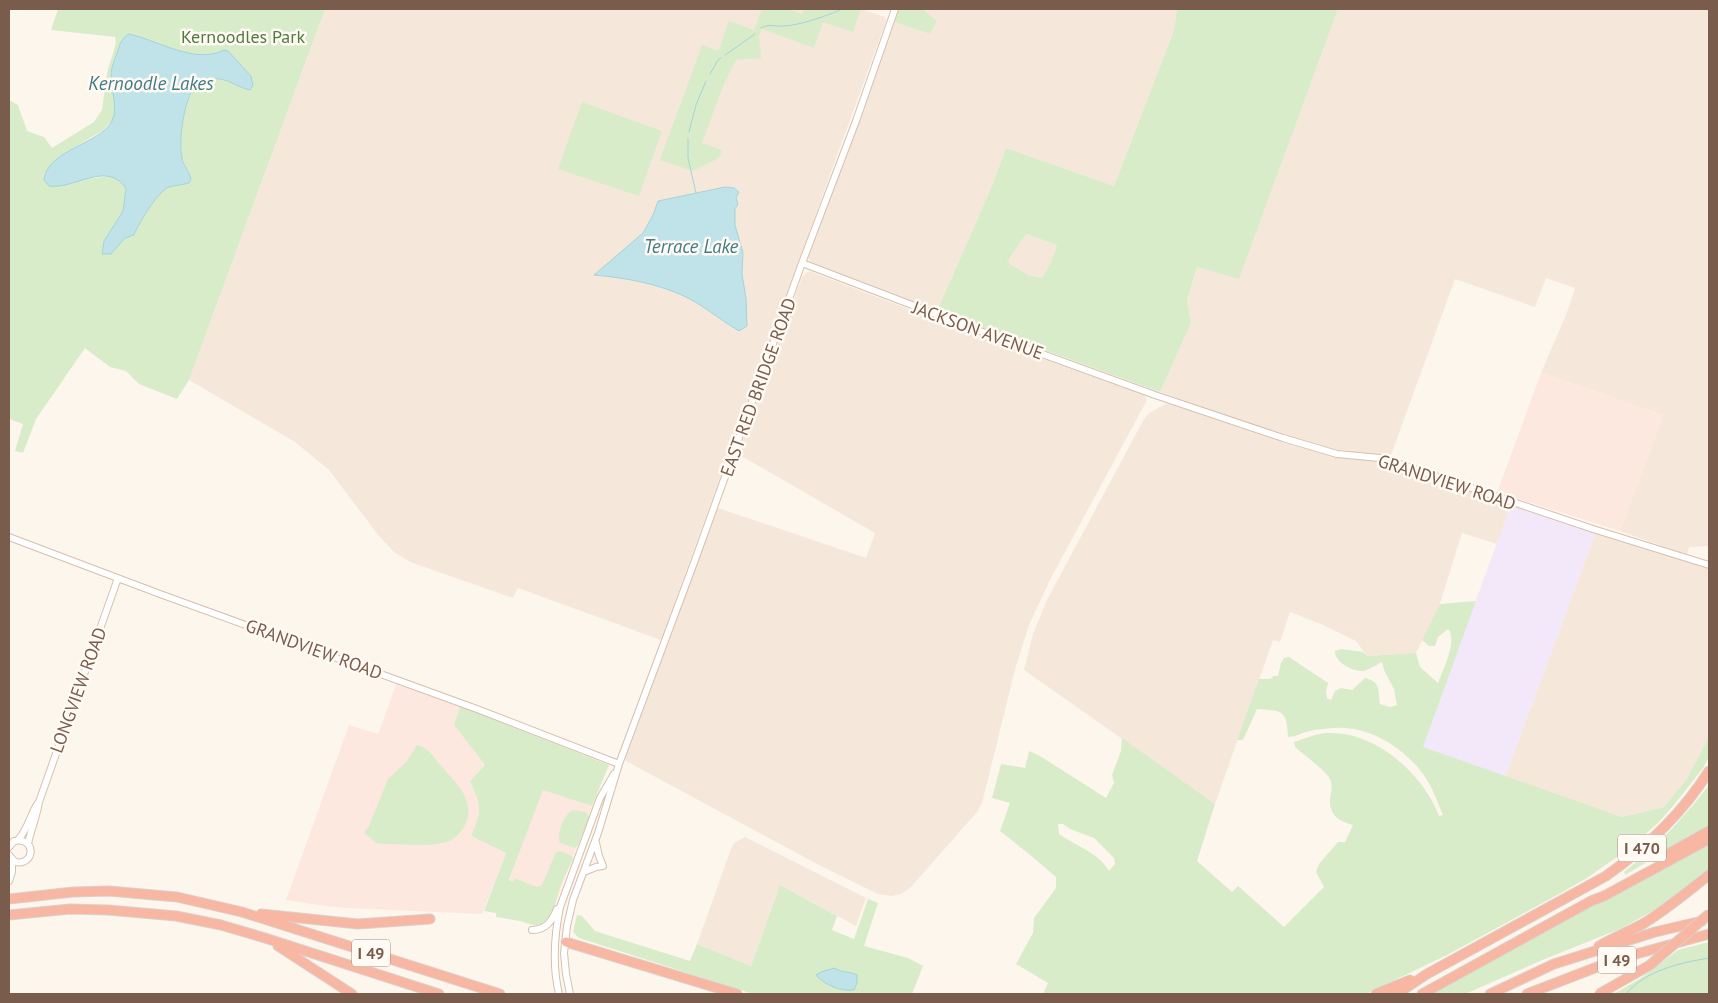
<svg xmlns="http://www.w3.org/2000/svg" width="1718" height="1003" viewBox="0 0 1718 1003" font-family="'PT Sans',sans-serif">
<rect width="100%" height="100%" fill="#fdf6ec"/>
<path fill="#f5e8da" d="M 325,9 L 862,9 L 885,17 L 886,21 L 661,640 L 518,588 L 513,598 L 410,562 L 394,552 L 379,536 L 329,470 L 295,442 L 189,380 Z
M 923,9 L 1177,9 L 1174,30 L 1114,186 L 1006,148 L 992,186 L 937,311 L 810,262 L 808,258 L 894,22 L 930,34 L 937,21 Z
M 1338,9 L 1709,9 L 1709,546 L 1689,547 L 1687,555 L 1620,531 L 1663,415 L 1541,373 L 1566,315 L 1575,288 L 1546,278 L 1535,307 L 1455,279 L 1391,455 L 1389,457 L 1325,448 L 1288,438 L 1160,392 L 1191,323 L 1187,302 L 1197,267 L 1239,278 Z
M 1026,234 L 1057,245 L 1051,262 L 1042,278 L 1028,275 L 1007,262 Z
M 809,271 L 966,331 L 1144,395 L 1147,400 L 1052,576 L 1029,625 L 1016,666 L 982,803 L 977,812 L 911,887 L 901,894 L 891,896 L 878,894 L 817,864 L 626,761 L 625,757 L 718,508 L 866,558 L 875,533 L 738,454 L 802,277 Z
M 1166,404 L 1175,404 L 1286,443 L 1320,453 L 1373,460 L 1398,466 L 1511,505 L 1497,544 L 1462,533 L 1438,610 L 1416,653 L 1367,656 L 1356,641 L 1323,625 L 1290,612 L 1280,642 L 1273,640 L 1215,804 L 1024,670 L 1033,634 L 1047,600 L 1144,419 L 1149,413 Z
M 1596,532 L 1709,569 L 1709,737 L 1686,780 L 1664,807 L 1622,817 L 1505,777 Z
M 745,837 L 866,898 L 856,926 L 780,885 L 751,966 L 697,944 L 731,849 L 734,843 Z"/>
<path fill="#fde8e0" d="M 1541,373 L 1663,415 L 1620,531 L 1499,493 L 1498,490 Z
M 397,682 L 460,706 L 454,725 L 485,765 L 470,781 L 480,804 L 478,820 L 471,836 L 506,853 L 482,914 L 345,908 L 318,905 L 286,900 L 349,725 L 378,734 Z
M 543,789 L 592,806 L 548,922 L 497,913 Z"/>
<path fill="#f3e8fa" d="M 1511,505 L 1596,532 L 1505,777 L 1422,747 Z"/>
<path fill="#d8ecc9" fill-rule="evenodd" d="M 58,9 L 325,9 L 189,380 L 177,399 L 139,384 L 126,371 L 110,367 L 85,348 L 36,419 L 23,453 L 15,451 L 23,424 L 9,419 L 9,100 L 18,105 L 27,131 L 44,137 L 52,148 L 94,122 L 102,110 L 107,73 L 116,43 L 115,37 L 51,30 ZM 123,38 L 183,53 L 196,54 L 250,90 C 239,88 231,81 221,79 C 214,78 199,82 195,87 C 184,99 178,142 182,158 C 184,165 189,171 191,179 L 189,183 C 183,185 175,185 169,187 C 156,193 140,222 134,235 L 125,238 L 111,254 L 104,241 L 123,211 L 126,188 C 112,169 104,180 86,178 C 77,177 61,167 52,163 L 75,147 L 102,131 L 112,121 L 116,108 L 111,73 Z
M 762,9 L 788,9 L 802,14 L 804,9 L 861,9 L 853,32 L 823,22 L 814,48 L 762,29 L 759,36 L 761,58 L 736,60 L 724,84 L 702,143 L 722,150 L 719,158 L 693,171 L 660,160 L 702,45 L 718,51 L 729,21 L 754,30 Z
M 899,9 L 923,9 L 937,21 L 930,34 L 894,22 Z
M 1177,9 L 1338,9 L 1239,279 L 1197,267 L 1187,301 L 1191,323 L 1160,392 L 937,311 L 992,186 L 1006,148 L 1114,186 L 1174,30 ZM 1026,234 L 1057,245 L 1051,262 L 1042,278 L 1028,275 L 1007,262 Z
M 582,102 L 662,131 L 639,196 L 558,169 Z
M 1476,601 L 1423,747 L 1622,817 L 1664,807 L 1686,780 L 1709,737 L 1709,757 L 1703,768 L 1673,806 L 1659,822 L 1631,847 L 1587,878 L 1559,894 L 1447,955 L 1366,994 L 1043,994 L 1048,983 L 1016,964 L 1033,933 L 1034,918 L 1056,888 L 1056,877 L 1029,854 L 1000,831 L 1010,803 L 992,798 L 1001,764 L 1025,768 L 1029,751 L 1040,756 L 1106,798 L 1114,783 L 1112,775 L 1121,751 L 1122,738 L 1215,804 L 1197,861 L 1232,892 L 1238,886 L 1284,927 L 1324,887 L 1316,872 L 1319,864 L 1338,842 L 1345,842 L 1353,825 C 1339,821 1329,815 1330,799 C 1331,792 1333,786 1330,779 C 1326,771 1303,754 1295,747 L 1294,742 C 1305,739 1316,733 1328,733 C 1376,731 1423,774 1439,816 L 1443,815 C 1437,801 1432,786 1423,774 C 1402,746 1368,725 1333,728 C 1326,729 1317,729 1310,731 C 1303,732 1296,737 1288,737 C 1287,709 1282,711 1257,709 L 1244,738 L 1242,740 L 1237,740 L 1259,679 L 1270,679 L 1274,676 L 1278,676 L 1281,663 L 1284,658 L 1289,657 L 1328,683 L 1326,691 L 1327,698 L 1331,700 L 1335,691 L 1341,688 L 1352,690 L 1365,678 C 1381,682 1378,690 1380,704 L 1390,707 L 1397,705 L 1394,689 L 1384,670 L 1382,662 C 1376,665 1369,670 1363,671 C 1353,672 1334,662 1335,651 L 1341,649 L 1363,652 L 1367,656 L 1416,653 L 1420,667 L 1438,683 C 1443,669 1458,641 1448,629 L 1438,637 L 1435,646 L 1429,646 L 1422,640 L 1440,604 ZM 1058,824 L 1063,824 L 1070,829 L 1094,838 L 1114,858 L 1115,864 L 1109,871 C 1099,853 1076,846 1059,834 Z
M 460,706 L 609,765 L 592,806 L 543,790 L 509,880 L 513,882 L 514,878 L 537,887 L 542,885 L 556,852 L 560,851 L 572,856 L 573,859 L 561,884 L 551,919 L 540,927 L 520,921 L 496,917 L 496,913 L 484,911 L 506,853 L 471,836 C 483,809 481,807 470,781 L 485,765 L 454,725 Z
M 417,745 C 428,747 435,759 442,767 C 457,784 475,800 466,823 C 463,830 457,837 451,840 C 436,848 400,844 383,844 L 376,843 L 364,833 L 369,826 L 388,779 L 407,761 Z
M 1709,785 L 1709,827 L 1687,838 L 1625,875 L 1624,872 C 1659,844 1682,820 1709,785 Z
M 575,810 L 586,812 L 589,817 L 578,845 L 575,848 L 560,843 C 556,835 564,811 575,810 Z
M 1709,842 L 1709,869 L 1665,904 L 1622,928 L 1547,958 L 1465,994 L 1428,994 Z
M 780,885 L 837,916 L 832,930 L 854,939 L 868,899 L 878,903 L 864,946 L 908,958 L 923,966 L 912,994 L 753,994 L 579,938 L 573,932 L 577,915 L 582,916 L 595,931 L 690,961 L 697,944 L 751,966 Z
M 1709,942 L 1709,994 L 1614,994 L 1641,978 L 1678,950 Z"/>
<path fill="#bfe3e8" stroke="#a5d3da" d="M 129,34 C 157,40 196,65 224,50 L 228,51 L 251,76 L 253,85 L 250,90 C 239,88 231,81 221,79 C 214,78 200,82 195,86 C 184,99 178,142 182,158 C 183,165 189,171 191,179 L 189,183 C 183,185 175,185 169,187 C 157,192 139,223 134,235 L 125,238 L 111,254 L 102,254 L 104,241 L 123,211 L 126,188 C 106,160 74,190 49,186 L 44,180 C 47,150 100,144 112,121 C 119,106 110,90 111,75 C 111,68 115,59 117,53 C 120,44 121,39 129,34 Z
M 725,187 L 734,188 L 739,192 L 736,198 L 738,204 L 735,209 L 735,225 L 743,253 L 742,274 L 746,298 L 747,326 L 739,331 C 724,322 711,312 697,303 C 667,285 628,278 594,275 L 643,233 L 653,215 L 658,201 Z
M 834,968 C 843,973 849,971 857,975 L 857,983 L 854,990 C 842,992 824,985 816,975 L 821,972 Z"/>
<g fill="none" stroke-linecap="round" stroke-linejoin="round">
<path stroke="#a5d3da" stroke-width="1" d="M 761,28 C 771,23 774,27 784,26 C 801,25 827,16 842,9
M 725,55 L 755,34
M 710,74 L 718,60 L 721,58
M 689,132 L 696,105 L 706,81
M 688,139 L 688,158 L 696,193
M 1626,994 C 1646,970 1680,963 1709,958"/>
<g stroke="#d6c0b0" stroke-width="8">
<path id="secondary" d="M 802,263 L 1001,339 L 1155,395 L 1283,438 L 1337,454 L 1380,458 L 1391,461 L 1593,529 L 1709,565
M 9,537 L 160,594 L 477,709 L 619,764
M 18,840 C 28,829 30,815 38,803
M 28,844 C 31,829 37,816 39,802 L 118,578
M 9,847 L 14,841 C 36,836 36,866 15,862 L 9,855
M 584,872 L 596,867 L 603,866 L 599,856 L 596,843
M 9,881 L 12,872 L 12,860
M 532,930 C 546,930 552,921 557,909
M 559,994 C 552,965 554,937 560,907 L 600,798 L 614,774
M 570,994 L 566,974 L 564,953 L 567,926 L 573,900 L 598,833 L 619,764 L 695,560 L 802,263 L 856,121 L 895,9"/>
</g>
<g stroke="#dad1cd" stroke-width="11">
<path id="motorway" d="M 1659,859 L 1709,831
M 9,899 L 73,892 L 109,891 L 177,897 L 242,912 L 500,994
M 261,914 L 358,924 L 430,919
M 9,915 L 70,909 L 108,910 L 176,916 L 221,925 L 265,938 L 439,994
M 566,942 L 737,994
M 278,946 L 352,994
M 1599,946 C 1613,938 1627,932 1641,925 C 1665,911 1687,892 1709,875
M 1376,994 L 1410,980
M 1397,994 L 1427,974 L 1606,876 C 1647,847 1682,814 1709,771
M 1422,994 L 1591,901 L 1604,896 L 1709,839
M 1490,994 L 1554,964 L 1655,932 L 1702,921
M 1527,994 L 1618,959 L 1709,934"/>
</g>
<use href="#secondary" stroke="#fff" stroke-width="6"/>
<use href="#motorway" stroke="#f7b7a3" stroke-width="9"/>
<g stroke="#dad1cd" stroke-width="11" stroke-linecap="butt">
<path id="motorway-bridge" d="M 1599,994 L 1650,965 L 1709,914"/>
</g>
<use href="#motorway-bridge" stroke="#f7b7a3" stroke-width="9"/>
</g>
<g text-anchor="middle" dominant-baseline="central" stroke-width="5" stroke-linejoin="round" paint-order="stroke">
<g fill="#fffaf3" stroke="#a28b7f" stroke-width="1">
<rect x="1618" y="834.5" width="48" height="27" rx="4"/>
<rect x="352" y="939.5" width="38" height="27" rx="4"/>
<rect x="1598" y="946.5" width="38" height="27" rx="4"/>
</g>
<g font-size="16" font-weight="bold" fill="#7a5c4d">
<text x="1642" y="848">I 470</text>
<text x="371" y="953">I 49</text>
<text x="1617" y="960">I 49</text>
</g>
<g font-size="18" fill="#537a41" stroke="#fffaf3">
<text x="243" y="36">Kernoodles Park</text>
</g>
<g font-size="18" fill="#7a5c4d" stroke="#fffaf3">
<text transform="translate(978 330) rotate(20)">JACKSON AVENUE</text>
<text transform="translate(758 387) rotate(-70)">EAST RED BRIDGE ROAD</text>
<text transform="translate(1447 482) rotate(18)">GRANDVIEW ROAD</text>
<text transform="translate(314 649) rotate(20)">GRANDVIEW ROAD</text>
<text transform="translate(78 690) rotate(-70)">LONGVIEW ROAD</text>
</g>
<g font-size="19" font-style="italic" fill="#437c86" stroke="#fffaf3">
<text x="151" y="83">Kernoodle Lakes</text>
<text x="691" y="246">Terrace Lake</text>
</g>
</g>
<rect width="1718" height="1003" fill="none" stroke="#7a5c4d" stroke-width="20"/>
</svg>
